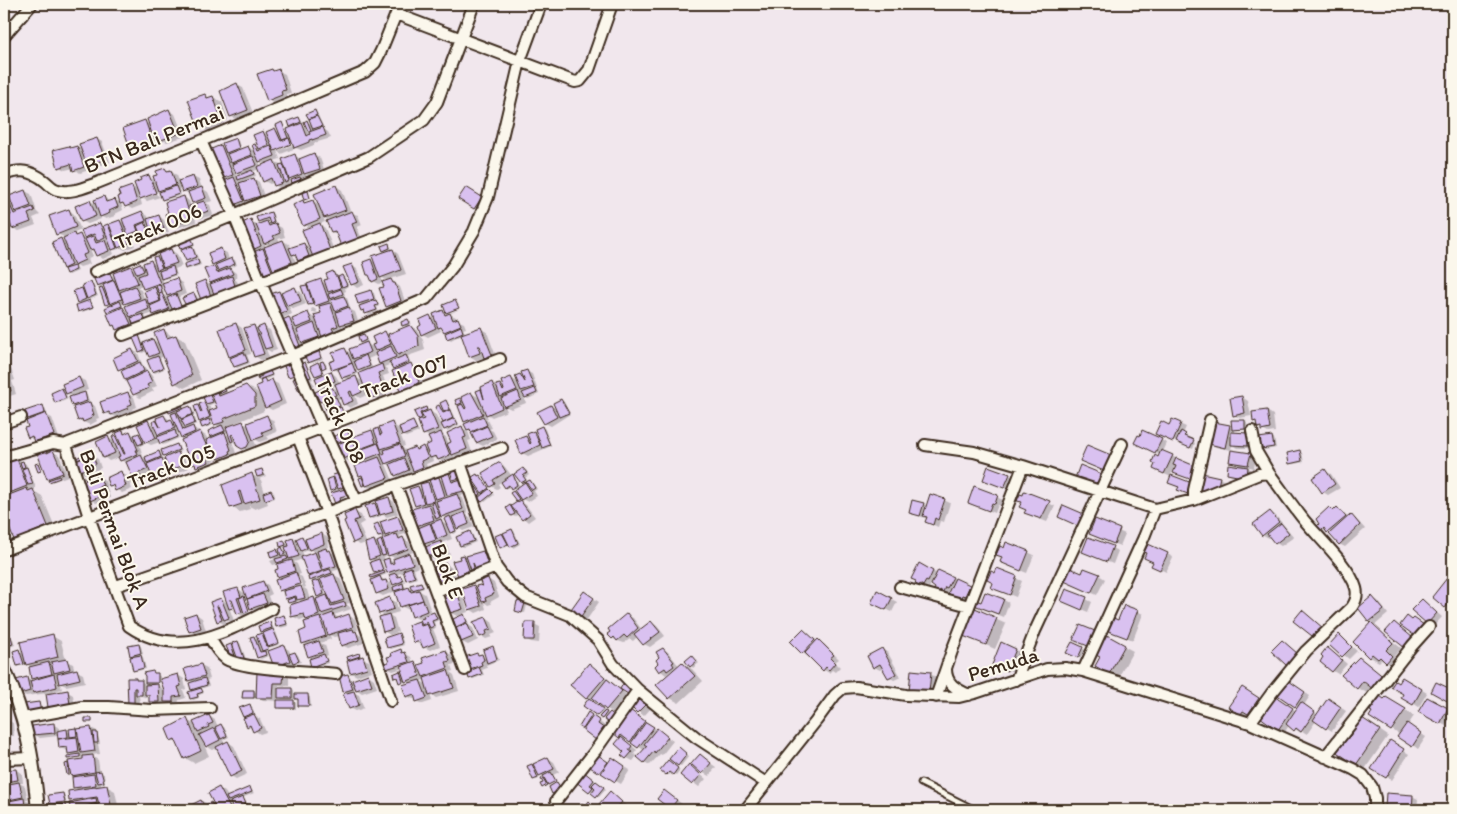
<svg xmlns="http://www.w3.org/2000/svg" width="1457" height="814" viewBox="0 0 1457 814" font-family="Itim,sans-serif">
<rect width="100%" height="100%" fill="#f1e7ed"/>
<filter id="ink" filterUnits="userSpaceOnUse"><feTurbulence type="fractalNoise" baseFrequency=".02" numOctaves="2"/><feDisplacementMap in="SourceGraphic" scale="10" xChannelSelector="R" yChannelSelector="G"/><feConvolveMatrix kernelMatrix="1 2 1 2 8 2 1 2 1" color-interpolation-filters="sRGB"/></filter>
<g filter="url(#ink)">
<path fill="#0003" fill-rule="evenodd" d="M 272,70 L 275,72 L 279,71 L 285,74 L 291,93 L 286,94 L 287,98 L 273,103 L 268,100 Z
M 237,85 L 243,88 L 253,113 L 237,120 L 231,116 Z
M 205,95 L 210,98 L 213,97 L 222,102 L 228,120 L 223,122 L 224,126 L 209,132 L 200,127 Z
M 169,110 L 175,114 L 183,134 L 182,135 L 183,137 L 167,142 L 165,141 L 161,142 L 156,139 L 157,143 L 153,144 L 154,148 L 139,153 L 134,150 L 131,147 L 145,122 L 150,125 Z
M 315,112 L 317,113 L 323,127 L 322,128 L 328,132 L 331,138 L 314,143 L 314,145 L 301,150 L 296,148 L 281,154 L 277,151 L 280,159 L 274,161 L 286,167 L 295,156 L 301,159 L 314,154 L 320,158 L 325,172 L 311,177 L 306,174 L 307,177 L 303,179 L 303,181 L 296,184 L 293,182 L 294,180 L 291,176 L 289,177 L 291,182 L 288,184 L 288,186 L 281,189 L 275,185 L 274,182 L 270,184 L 264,181 L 259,169 L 254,171 L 256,176 L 251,177 L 259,182 L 265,199 L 252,204 L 248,201 L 249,204 L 238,209 L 232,205 L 226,181 L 222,178 L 221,147 L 226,149 L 235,140 L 238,141 L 241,150 L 248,147 L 256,152 L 255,145 L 260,148 L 263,132 L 269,136 L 275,130 L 281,133 L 282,123 L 286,131 L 294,128 L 291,126 L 299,118 L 301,120 L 303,124 L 301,124 L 308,128 L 307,122 L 313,125 L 308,114 ZM 297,141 L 298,143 L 277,151 L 277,149 ZM 259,161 L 266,165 L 261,167 ZM 235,171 L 241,175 L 237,177 Z
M 97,139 L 102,142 L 110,162 L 94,168 L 87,164 L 89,170 L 80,173 L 74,168 L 65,170 L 59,167 L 69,147 L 72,149 L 77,147 L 83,150 Z
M 165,169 L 177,175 L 179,182 L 193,177 L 199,180 L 202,188 L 208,192 L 212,201 L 206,203 L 210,205 L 213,215 L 200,219 L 195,216 L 196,222 L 177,228 L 171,225 L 184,197 L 189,201 L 191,206 L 197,204 L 193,202 L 190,194 L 183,191 L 182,188 L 179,189 L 181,195 L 165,200 L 159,193 L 162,192 L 162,190 L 156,192 L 151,189 L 143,196 L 143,199 L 156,194 L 160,197 L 147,201 L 140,197 L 142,205 L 132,209 L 121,203 L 132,187 L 138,190 L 148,177 L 156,181 Z
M 336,186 L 342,190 L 351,213 L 358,215 L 362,225 L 357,227 L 363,242 L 348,248 L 342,245 L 338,235 L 332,232 L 330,221 L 323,217 L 325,222 L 319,224 L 325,228 L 335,253 L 312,255 L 314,260 L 305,263 L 293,254 L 297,266 L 266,278 L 261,275 L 255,252 L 251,250 L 251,221 L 258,226 L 263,224 L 259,221 L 270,213 L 273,214 L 275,224 L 282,228 L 285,237 L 278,239 L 280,242 L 283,241 L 289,244 L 291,249 L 304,244 L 311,248 L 310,228 L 304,225 L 303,201 L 307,204 L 313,201 L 320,205 ZM 270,220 L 272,225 L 265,221 ZM 264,242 L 270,246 L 266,248 Z
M 25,191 L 31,194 L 36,209 L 35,210 L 40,215 L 33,218 L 36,225 L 19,231 L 13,228 L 12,216 L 8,202 L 14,206 Z
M 472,191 L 487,201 L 480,211 L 474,208 Z
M 104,197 L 110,202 L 115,200 L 121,203 L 123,210 L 115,214 L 115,216 L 106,219 L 100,216 L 101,219 L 88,224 L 82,221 L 90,201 L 97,205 Z
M 69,210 L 74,214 L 81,230 L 72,234 L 86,239 L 83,231 L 99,225 L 103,227 L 108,225 L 112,227 L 120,221 L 126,224 L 142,212 L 148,216 L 149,220 L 159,216 L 164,220 L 169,232 L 158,236 L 150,231 L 152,237 L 146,239 L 142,235 L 135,237 L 130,234 L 135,246 L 125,250 L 118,246 L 119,249 L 115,250 L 112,249 L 114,254 L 103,259 L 90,249 L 93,256 L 88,258 L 90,264 L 80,267 L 75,264 L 78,271 L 69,275 L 64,268 L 60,239 L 66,243 L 64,237 L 57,234 Z
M 191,239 L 194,241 L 195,246 L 193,246 L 198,258 L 195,259 L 200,262 L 201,265 L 189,269 L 186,268 L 191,263 L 187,260 L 184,250 L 181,249 Z
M 389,245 L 393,250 L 398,254 L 406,274 L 390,279 L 400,287 L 406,304 L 393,309 L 387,306 L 386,287 L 388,281 L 381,277 L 383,282 L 379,284 L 373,281 L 371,260 L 376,263 L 387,252 L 384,250 Z
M 171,250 L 177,254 L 182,266 L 175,269 L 177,275 L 165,279 L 162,277 L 164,284 L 177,280 L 182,283 L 186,294 L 179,297 L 181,305 L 173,308 L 173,310 L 182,307 L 160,317 L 154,313 L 145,316 L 148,324 L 123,333 L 117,329 L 113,325 L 111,314 L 108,312 L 110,307 L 106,304 L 102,288 L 98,285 L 106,272 L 116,278 L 131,268 L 137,271 L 140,264 L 146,268 L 151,262 L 157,265 L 157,257 L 161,259 ZM 104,285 L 106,290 L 100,287 ZM 143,286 L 147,291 L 149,303 L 145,300 L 141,290 L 137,288 ZM 165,286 L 169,298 L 162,294 L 164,293 L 162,287 ZM 125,303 L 130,305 L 130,312 L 121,308 L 123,307 L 122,304 Z
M 221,250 L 227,253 L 229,260 L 232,259 L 235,260 L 237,265 L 229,268 L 236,273 L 238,277 L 234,279 L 237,281 L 240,289 L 221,297 L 217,292 L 214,293 L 204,297 L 204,300 L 215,296 L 217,299 L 208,302 L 202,299 L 196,285 L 205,282 L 212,286 L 206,270 L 214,267 L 218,270 L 217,266 L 213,264 L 209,254 Z
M 351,265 L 357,269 L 364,285 L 357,288 L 352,284 Z
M 333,272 L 339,278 L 342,276 L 345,278 L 348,286 L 345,288 L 346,291 L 344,292 L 345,295 L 343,296 L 347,298 L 350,307 L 347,308 L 355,312 L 359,324 L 347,328 L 342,325 L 343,329 L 337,331 L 339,336 L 329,339 L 323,336 L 324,340 L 309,346 L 303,342 L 305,349 L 297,352 L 292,349 L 289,319 L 294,322 L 308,314 L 316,319 L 323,313 L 321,308 L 316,304 L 311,306 L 309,304 L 306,286 L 310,288 L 320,281 L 326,284 Z
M 91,283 L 93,284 L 98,296 L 91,299 L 86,296 L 88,302 L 92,303 L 94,308 L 82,312 L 79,311 L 82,304 L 78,302 L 82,289 L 86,292 Z
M 295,289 L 301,292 L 306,304 L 293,309 L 289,306 L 292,314 L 283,318 L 277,314 L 279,292 L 281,294 Z
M 371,292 L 374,293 L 376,300 L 375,301 L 378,303 L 379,306 L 377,307 L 378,311 L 369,315 L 365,311 L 362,310 L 363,306 L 359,303 Z
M 194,294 L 197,296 L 199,301 L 187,304 Z
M 313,308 L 316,310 L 317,313 L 312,312 L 311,309 Z
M 460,309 L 450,314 L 456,317 L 457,320 L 464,323 L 466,328 L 463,329 L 466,334 L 481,329 L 487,332 L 497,359 L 491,361 L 485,357 L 476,360 L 470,356 L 462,334 L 451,340 L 448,338 L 448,333 L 439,326 L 441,331 L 428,337 L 422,334 L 430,316 L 437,321 L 442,312 L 448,315 L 448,314 Z
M 408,320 L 412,324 L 409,325 L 416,329 L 423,340 L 425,350 L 408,356 L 411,365 L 416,368 L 424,386 L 407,393 L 401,389 L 397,370 L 394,368 L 392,364 L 384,367 L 387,369 L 389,374 L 383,376 L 388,391 L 383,393 L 385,398 L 378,400 L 366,392 L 367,395 L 360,398 L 355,395 L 358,404 L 350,408 L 344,404 L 341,398 L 338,399 L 342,408 L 340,408 L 345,414 L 340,416 L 336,410 L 331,412 L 328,411 L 325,404 L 319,400 L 320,404 L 316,403 L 313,394 L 318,396 L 325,389 L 320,386 L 319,377 L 316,375 L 318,364 L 323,366 L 323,362 L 326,364 L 327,368 L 321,367 L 324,375 L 331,372 L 336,376 L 340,383 L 348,380 L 343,377 L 341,372 L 333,369 L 336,360 L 345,350 L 352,354 L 365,344 L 361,342 L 363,335 L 368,342 L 365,343 L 375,348 L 385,333 L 389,335 L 407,327 L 403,325 ZM 373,349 L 380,352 L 376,354 ZM 377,355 L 380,363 L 383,365 L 373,369 L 368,359 ZM 357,366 L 359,370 L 364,372 L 364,382 L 353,376 L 358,374 L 355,367 ZM 337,385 L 339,391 L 332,387 Z
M 236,324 L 242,328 L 251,354 L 247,355 L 250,363 L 237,368 L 235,366 L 230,356 Z
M 254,326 L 258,329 L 264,327 L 270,330 L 277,350 L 271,352 L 266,349 L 269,357 L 261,360 L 255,356 Z
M 164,330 L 173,337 L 176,336 L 185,341 L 201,380 L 184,388 L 175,383 L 165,356 L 160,358 L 164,369 L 155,373 L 153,371 L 154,359 L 150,356 L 148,351 L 142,353 L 140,351 L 139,337 L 141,338 L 143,344 L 153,340 L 160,344 Z
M 132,350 L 138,353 L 142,364 L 152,376 L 157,386 L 152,388 L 154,391 L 140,398 L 134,394 L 129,381 L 126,379 L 122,370 L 119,369 Z
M 318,353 L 323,359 L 311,363 L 309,362 Z
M 4,360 L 9,363 L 15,380 L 12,381 L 16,394 L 4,398 Z
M 305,363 L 307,365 L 313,379 L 311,380 L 315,385 L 311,387 L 305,379 Z
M 269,370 L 273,376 L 264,380 L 268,382 L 272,381 L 278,384 L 286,404 L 272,410 L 264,406 L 264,411 L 228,426 L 229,428 L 243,423 L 247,425 L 267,417 L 273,420 L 277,432 L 267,436 L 269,439 L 260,442 L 253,438 L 256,445 L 253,450 L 249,452 L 232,441 L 236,453 L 234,454 L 235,457 L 225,462 L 215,457 L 216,460 L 212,461 L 214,465 L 203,469 L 193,464 L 185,439 L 182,437 L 179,431 L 177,433 L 179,438 L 163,445 L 160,442 L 151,445 L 143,441 L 144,444 L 140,446 L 143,457 L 145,459 L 159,453 L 161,454 L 163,458 L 161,459 L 166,465 L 168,464 L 168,457 L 164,455 L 177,445 L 181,451 L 177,452 L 184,457 L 186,463 L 173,468 L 173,471 L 187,465 L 189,468 L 176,473 L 171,470 L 173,474 L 159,480 L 153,476 L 152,473 L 142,477 L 144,481 L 136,484 L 134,483 L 137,477 L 133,475 L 128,464 L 121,460 L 120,457 L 109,461 L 104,457 L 108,438 L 116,442 L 115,436 L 120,439 L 123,432 L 127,434 L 130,433 L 136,436 L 139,435 L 144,438 L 148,422 L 155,426 L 156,422 L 160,424 L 164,416 L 176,424 L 174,414 L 170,412 L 181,404 L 185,409 L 189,407 L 192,409 L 195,415 L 192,417 L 195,418 L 197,424 L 191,426 L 206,436 L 208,440 L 214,438 L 211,436 L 220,427 L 215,424 L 214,421 L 211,422 L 213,425 L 205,428 L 203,427 L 204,423 L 200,421 L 197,406 L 202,409 L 204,404 L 210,407 L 211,411 L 218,409 L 216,402 L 208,406 L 204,396 L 209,394 L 214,397 L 216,391 L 220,393 L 224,388 L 228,393 L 246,386 L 256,391 L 263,399 L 262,381 L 267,379 L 264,377 ZM 228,432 L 230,437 L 224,433 Z
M 526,371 L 532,374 L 539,394 L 528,399 L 524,396 L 526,403 L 511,409 L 505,406 L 507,411 L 492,417 L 485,413 L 488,418 L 485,419 L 488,420 L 492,428 L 489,429 L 493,431 L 497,439 L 483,446 L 477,443 L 474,433 L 468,430 L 469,423 L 465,421 L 461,405 L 458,404 L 460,399 L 465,402 L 471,393 L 480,398 L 480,391 L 485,393 L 492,384 L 505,388 L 511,378 L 519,383 L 520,376 L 524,378 Z
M 79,378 L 85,381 L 88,390 L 82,392 L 87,395 L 90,403 L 95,406 L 99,418 L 96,419 L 97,421 L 90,425 L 79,420 L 77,407 L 73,405 L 74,397 L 64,391 L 68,399 L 59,403 L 56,402 L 62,389 L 67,392 Z
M 128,394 L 134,397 L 137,407 L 133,409 L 134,411 L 117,417 L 105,413 Z
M 1242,397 L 1248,401 L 1251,416 L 1240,418 L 1234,415 Z
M 561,400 L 564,402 L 570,414 L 551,426 L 545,423 L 551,406 L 557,409 Z
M 446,401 L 452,410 L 449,411 L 452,413 L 459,425 L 447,431 L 441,427 L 443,432 L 440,433 L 446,437 L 449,444 L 452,443 L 462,428 L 468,431 L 471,440 L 468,441 L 472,452 L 459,458 L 454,455 L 455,458 L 444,462 L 432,457 L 433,461 L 426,464 L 428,470 L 420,474 L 413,470 L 414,474 L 402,479 L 396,475 L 392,467 L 385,462 L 393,481 L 373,489 L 363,485 L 361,478 L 364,477 L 360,475 L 366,463 L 361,458 L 350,462 L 344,459 L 340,444 L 337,442 L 348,432 L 352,438 L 371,431 L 378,435 L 378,430 L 382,432 L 392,424 L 398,428 L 413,422 L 415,424 L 419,432 L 406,437 L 400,434 L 405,446 L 402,447 L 407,452 L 415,448 L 418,450 L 423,448 L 429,451 L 433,444 L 430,437 L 424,434 L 422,421 L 419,419 L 416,413 L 426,409 L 436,415 L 441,426 L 447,423 L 444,422 L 439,407 L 444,409 Z
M 43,406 L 45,408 L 47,414 L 45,415 L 52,418 L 59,438 L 41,445 L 29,437 L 32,420 L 29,418 Z
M 1267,411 L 1273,415 L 1275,432 L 1268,433 L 1258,427 L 1257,423 L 1254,421 Z
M 1173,421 L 1186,427 L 1183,434 L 1187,436 L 1186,438 L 1195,443 L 1193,449 L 1163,436 Z
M 1245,421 L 1247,422 L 1247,430 L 1235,430 L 1235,434 L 1248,434 L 1254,448 L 1238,448 L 1232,445 L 1231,450 L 1216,447 L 1211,444 L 1215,423 L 1233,428 Z
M 542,427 L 545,429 L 551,446 L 528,456 L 522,453 L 526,437 L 531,440 L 534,432 L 539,435 Z
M 1272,437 L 1274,438 L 1276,448 L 1265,450 L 1262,448 Z
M 1161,440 L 1167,443 L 1163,452 L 1195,467 L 1196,481 L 1173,471 L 1170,476 L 1192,484 L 1194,496 L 1185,493 L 1180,488 L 1169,483 L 1171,477 L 1160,472 L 1158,458 L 1160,455 L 1141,446 Z
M 45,448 L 59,455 L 68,476 L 54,481 L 48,478 Z
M 1299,451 L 1302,453 L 1304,462 L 1293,464 L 1290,463 Z
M 87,454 L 98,459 L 101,468 L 85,474 L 79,471 L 80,461 L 78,459 Z
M 1250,454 L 1256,457 L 1254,468 L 1245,466 L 1254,471 L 1252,480 L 1234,477 L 1228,474 L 1239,466 L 1230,461 Z
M 16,458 L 26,464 L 35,485 L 35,490 L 32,490 L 42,496 L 57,532 L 24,545 L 15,539 L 4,511 L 4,502 L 7,501 L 4,499 L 4,462 Z
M 500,463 L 505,467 L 512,476 L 515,477 L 520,487 L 525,484 L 522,482 L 523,469 L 526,470 L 529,475 L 525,478 L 527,481 L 524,483 L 532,488 L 530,481 L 532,482 L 537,489 L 534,491 L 537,496 L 528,502 L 522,499 L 519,501 L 513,492 L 520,496 L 515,489 L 511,486 L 508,488 L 506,487 L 502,481 L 498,484 L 500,487 L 497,489 L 491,486 L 483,474 Z
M 262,470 L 266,476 L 259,479 L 256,472 Z
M 457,470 L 459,472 L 461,477 L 455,478 L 455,481 L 461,479 L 469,494 L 459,496 L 463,498 L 468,513 L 465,514 L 470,517 L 474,527 L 463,531 L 455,526 L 457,532 L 453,534 L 449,531 L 452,539 L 441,543 L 447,546 L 450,555 L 435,560 L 429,557 L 430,546 L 425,544 L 420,530 L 414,526 L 420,508 L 416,505 L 417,487 L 423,490 L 428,483 L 432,485 L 438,478 L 444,481 L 449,475 L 453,477 ZM 440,515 L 447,519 L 448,525 L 438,519 L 441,519 Z
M 1325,471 L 1331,474 L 1340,488 L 1328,495 L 1323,492 Z
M 121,473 L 127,476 L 132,489 L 122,493 L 110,485 Z
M 94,475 L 105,480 L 110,498 L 96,503 L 91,500 Z
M 252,475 L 261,480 L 265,493 L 271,491 L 274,492 L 275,498 L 267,501 L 268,504 L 255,509 L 249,506 L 250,509 L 240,512 L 231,507 L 224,485 Z
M 1009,475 L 1015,478 L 1010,490 L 990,482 Z
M 335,476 L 353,495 L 342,498 L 344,503 L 338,505 L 336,503 L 336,493 L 331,490 L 333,479 L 336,481 Z
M 480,476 L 494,495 L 485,502 L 479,495 L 473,483 L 479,489 L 480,488 Z
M 1219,478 L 1225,481 L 1223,492 L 1206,493 L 1200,490 Z
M 975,488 L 1003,500 L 1001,506 L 998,505 L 995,513 L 969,502 Z
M 1025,493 L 1055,506 L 1047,522 L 1032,516 L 1027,510 L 1024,497 Z
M 389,498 L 394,502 L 398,514 L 387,517 L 380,513 L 381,516 L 372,519 L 370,517 L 375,504 L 379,507 Z
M 944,500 L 950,503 L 944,522 L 940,521 L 938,527 L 927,522 L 928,519 L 910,513 L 923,504 L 928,506 Z
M 520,501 L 526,505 L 535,517 L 528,522 L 519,514 L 515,517 L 512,515 L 510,507 L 516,510 Z
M 1330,509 L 1334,512 L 1337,509 L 1348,518 L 1351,516 L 1356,519 L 1365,529 L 1345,547 L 1339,544 L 1331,533 L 1322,530 Z
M 355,512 L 361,515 L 364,522 L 359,525 L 367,544 L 374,541 L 385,544 L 382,538 L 379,537 L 378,525 L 383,527 L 397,517 L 403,521 L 408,533 L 399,536 L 409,542 L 413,552 L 408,554 L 415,558 L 418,567 L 414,569 L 417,578 L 409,581 L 407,579 L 405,572 L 398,574 L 400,578 L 404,579 L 405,582 L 401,584 L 405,586 L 406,590 L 409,589 L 413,591 L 412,586 L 421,583 L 423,585 L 424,588 L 418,590 L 425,594 L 432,614 L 437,615 L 439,620 L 434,622 L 436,628 L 433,629 L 440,646 L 430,650 L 424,647 L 423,645 L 421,645 L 415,642 L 419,622 L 423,625 L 421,618 L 418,619 L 413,616 L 410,608 L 407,609 L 401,606 L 396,591 L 383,596 L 377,593 L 375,579 L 372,577 L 379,574 L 375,572 L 375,561 L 370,559 L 366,543 L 360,545 L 354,542 L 346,522 ZM 389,555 L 394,558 L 396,564 L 389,560 L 385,561 L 384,557 ZM 384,560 L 388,572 L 393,575 L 394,584 L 398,586 L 393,588 L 392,584 L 379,577 L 387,574 L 383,572 L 385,571 L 381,561 Z
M 1270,512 L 1276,516 L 1294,537 L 1281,546 L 1276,543 L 1271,536 L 1269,538 L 1263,535 Z
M 1096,521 L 1125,534 L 1120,546 L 1096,537 Z
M 512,530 L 514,531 L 520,544 L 513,548 L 510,545 L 504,548 L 501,547 L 496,537 Z
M 470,533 L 472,534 L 476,542 L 464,547 L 461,546 Z
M 322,534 L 328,538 L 329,547 L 325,548 L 336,555 L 341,569 L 333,571 L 334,575 L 340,578 L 350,603 L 346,604 L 350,607 L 351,609 L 334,615 L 339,618 L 349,616 L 355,619 L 358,630 L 354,631 L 361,636 L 364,643 L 348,648 L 342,645 L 340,636 L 334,637 L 330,635 L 331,639 L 320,643 L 325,645 L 328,655 L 326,656 L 328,663 L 315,667 L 312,666 L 314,659 L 309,657 L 308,646 L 303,643 L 311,621 L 306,618 L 300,620 L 292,616 L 294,605 L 289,602 L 285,593 L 280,590 L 282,579 L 278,576 L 281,564 L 276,561 L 277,564 L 273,565 L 270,561 L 275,559 L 272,557 L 277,550 L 282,553 L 282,549 L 288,552 L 286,547 L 281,546 L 284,542 L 290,545 L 293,539 L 299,542 L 302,537 L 305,540 ZM 310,549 L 316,553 L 304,557 L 302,550 L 304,552 ZM 303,559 L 309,575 L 312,577 L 310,580 L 313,582 L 318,596 L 322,598 L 310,600 L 307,590 L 304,588 L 301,590 L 297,577 L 299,577 L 303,588 L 306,587 L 302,577 L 298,575 L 301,574 L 297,564 L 294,562 ZM 321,578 L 323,583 L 317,580 ZM 324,589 L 329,592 L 332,599 L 326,596 ZM 296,598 L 303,602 L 298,603 Z
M 1089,538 L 1118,551 L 1113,564 L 1090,555 Z
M 483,552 L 489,555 L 493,568 L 478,572 L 473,569 L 475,574 L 465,579 L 459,575 L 464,556 L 466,557 Z
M 1028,552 L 1034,555 L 1027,573 L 1007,565 L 1003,558 L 998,555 Z
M 1148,553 L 1167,554 L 1173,557 L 1166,572 L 1158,568 Z
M 446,564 L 452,568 L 457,580 L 447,584 L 441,581 Z
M 919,565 L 938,574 L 939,571 L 975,589 L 966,602 L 950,593 L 946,593 L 945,595 L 941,593 L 936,590 L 937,587 L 931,584 L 929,588 L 927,586 L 925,589 L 916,584 Z
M 997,570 L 1022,581 L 1016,597 L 998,590 L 995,574 Z
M 1083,574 L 1099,575 L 1105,579 L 1097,595 L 1071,584 Z
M 488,579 L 494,583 L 499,597 L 490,602 L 491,604 L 488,605 L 484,602 L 486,609 L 476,613 L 470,609 L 474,586 L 478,589 L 478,587 L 483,585 Z
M 1448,579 L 1453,583 L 1453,608 L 1452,610 L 1433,597 Z
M 263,582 L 268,585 L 272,594 L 268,596 L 272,607 L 257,612 L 249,607 L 251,613 L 247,600 L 244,600 L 249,613 L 246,614 L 247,616 L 244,617 L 229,607 L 234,621 L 231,622 L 225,619 L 227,623 L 224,624 L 218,621 L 212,603 L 221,599 L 229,604 L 227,600 L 234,604 L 238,589 L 246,594 ZM 230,604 L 236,608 L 236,611 L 229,606 Z
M 1067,590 L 1092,602 L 1088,612 L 1062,601 Z
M 878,592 L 897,602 L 892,612 L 878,605 Z
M 457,593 L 463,596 L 468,612 L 457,616 L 451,613 Z
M 590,596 L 599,602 L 586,621 L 571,612 Z
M 1372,598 L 1378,601 L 1388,614 L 1374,626 L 1401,648 L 1394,656 L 1400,662 L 1396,667 L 1381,660 L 1379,662 L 1370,657 L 1354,642 L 1373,622 L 1370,621 Z
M 390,599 L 396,602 L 399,612 L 389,615 L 394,618 L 398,632 L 390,635 L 384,631 L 385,616 L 380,613 Z
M 1004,600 L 1009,603 L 1004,617 L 981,608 L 982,604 Z
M 1422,600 L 1442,617 L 1433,627 L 1427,623 Z
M 525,604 L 527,605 L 525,613 L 519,612 Z
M 975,610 L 1006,624 L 995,649 L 965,636 Z
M 1137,611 L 1143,614 L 1133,640 L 1113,632 Z
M 196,614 L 202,618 L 206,631 L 196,634 L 190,631 Z
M 627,615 L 633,618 L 642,630 L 651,622 L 657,626 L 665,636 L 650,647 L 644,644 L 638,636 L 633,641 L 630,639 L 624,643 L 618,641 L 612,638 Z
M 284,616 L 286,618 L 288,626 L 280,628 L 277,626 Z
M 464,616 L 469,623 L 467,624 L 473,628 L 478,640 L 468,645 L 462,642 L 460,628 L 457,626 Z
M 486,618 L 492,622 L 496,633 L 491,635 L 492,637 L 486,639 L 481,636 Z
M 270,623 L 272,625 L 274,629 L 272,630 L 276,632 L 280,644 L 272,647 L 267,645 L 269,650 L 266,652 L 263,650 L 261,644 L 259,645 L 262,653 L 264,652 L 268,656 L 261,659 L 258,657 L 254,637 L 259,640 L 258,636 L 264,633 L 261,632 Z
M 534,624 L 540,627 L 539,643 L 531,642 L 525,639 Z
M 804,630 L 818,642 L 824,644 L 839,659 L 835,662 L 840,667 L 835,672 L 832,670 L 829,673 L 824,670 L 803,653 Z
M 397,634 L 401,636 L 404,645 L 391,649 L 389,647 Z
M 52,636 L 61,641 L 66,661 L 73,664 L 75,671 L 77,671 L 83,674 L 85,682 L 66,686 L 60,683 L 62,689 L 52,692 L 53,694 L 68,692 L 73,695 L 75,707 L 55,710 L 50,706 L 48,693 L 26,696 L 21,693 L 26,678 L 32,681 L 36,680 L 33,678 L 30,666 L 27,664 L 21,666 L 18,665 L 19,651 L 24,654 Z
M 1105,636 L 1133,651 L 1118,678 L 1097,666 L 1102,657 Z
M 1339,636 L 1357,651 L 1349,659 L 1331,645 Z
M 11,638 L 13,639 L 15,645 L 4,649 L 4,640 Z
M 238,642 L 240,643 L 246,659 L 235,661 L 231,645 L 235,648 Z
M 1072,643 L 1085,650 L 1080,658 L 1068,652 Z
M 139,645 L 141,646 L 143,654 L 140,655 L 143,657 L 146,669 L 137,671 L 134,670 L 135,657 L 131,655 Z
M 284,647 L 289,650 L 291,655 L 295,653 L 298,655 L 301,662 L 281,669 L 275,666 Z
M 493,648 L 495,649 L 499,660 L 486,665 L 487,668 L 482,670 L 484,675 L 473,679 L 470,678 L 475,670 L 471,668 L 477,654 L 487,659 Z
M 663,649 L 668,652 L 679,666 L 683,663 L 692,669 L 703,681 L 679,703 L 670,698 L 672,672 L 671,671 L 666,675 L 656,667 Z
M 882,649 L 888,653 L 901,677 L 894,680 L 889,677 L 884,668 L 880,670 L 874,667 Z
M 1016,650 L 1021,653 L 1014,672 L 998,666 Z
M 401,651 L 411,657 L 413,663 L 421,666 L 446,652 L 452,655 L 455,664 L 451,665 L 453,671 L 450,672 L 454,675 L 459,691 L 436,698 L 430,694 L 432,701 L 423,704 L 417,701 L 416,698 L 413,699 L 407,696 L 411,684 L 404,680 L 405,682 L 402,683 L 395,677 L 399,672 L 404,675 L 404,668 L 393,671 L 387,668 ZM 426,679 L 427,685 L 421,681 Z
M 1333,652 L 1347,664 L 1338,674 L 1333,671 L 1325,657 Z
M 359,655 L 362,658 L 369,661 L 372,671 L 357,676 L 351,673 L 352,661 L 349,660 Z
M 694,658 L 699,663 L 693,668 L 687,661 Z
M 1359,659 L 1394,685 L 1399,685 L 1403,678 L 1427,693 L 1419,707 L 1403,697 L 1405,693 L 1391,685 L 1384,694 L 1372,686 L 1367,693 L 1358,688 Z
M 201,665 L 207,668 L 210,679 L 207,680 L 209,686 L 200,689 L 204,693 L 199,695 L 199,698 L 193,700 L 191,698 L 196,691 L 192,689 L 194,683 L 189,680 Z
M 595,668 L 621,690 L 624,686 L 633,692 L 631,695 L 624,691 L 623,692 L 627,695 L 612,714 L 605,719 L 585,706 L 590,700 L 587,698 ZM 594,699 L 607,709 L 612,712 L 610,715 L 592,701 Z
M 155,674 L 160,676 L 160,683 L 154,683 L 165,690 L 178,675 L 184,679 L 186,689 L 183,690 L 186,698 L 179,700 L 178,705 L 171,705 L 164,701 L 164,704 L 156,704 L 150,701 L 150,691 L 147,691 L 147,698 L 139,695 L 140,706 L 130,703 L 136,679 L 146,684 L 146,676 Z
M 283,674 L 289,677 L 289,686 L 279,685 L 279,689 L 292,689 L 294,690 L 294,696 L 308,696 L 310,697 L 311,707 L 299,706 L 299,699 L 294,697 L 294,699 L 282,699 L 278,697 L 278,701 L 294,701 L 296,703 L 296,709 L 281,709 L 278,707 L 278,701 L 263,700 L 257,696 L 257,699 L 244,697 L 244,691 L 254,691 L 257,693 Z
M 930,674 L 936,677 L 934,695 L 916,693 Z
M 348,675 L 350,677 L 352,681 L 368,675 L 374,679 L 377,688 L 362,693 L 354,688 L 354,690 L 351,691 L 359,695 L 364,708 L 356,711 L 350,708 L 349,693 L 344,691 Z
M 1292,684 L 1310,696 L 1304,705 L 1318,715 L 1334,703 L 1346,711 L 1332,731 L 1316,721 L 1307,734 L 1302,731 L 1301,733 L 1289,725 L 1285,732 L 1262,717 L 1281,701 L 1296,711 L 1299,708 L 1295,706 Z
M 1437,684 L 1453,692 L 1453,703 L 1438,695 Z
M 1248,692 L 1264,702 L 1254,716 L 1249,713 L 1244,720 L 1232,713 Z
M 638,696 L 652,707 L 644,716 L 630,705 Z
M 1427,698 L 1453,713 L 1446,726 L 1420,712 Z
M 1395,704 L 1414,716 L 1408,725 L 1426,737 L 1418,749 L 1400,735 L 1371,716 Z
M 250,705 L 252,707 L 255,716 L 260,719 L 266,732 L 260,734 L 248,726 L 247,718 L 244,716 Z
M 589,714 L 605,726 L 603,728 L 602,742 L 580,726 Z
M 636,715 L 673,741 L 662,755 L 660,754 L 650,765 L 644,762 L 645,751 L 627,738 L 625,740 L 637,750 L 634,754 L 637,756 L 633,761 L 627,758 L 622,738 L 619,737 Z
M 209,716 L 215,720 L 218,727 L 221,726 L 224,727 L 229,737 L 223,740 L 225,744 L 228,742 L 234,746 L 247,774 L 236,779 L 231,776 L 217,748 L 213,750 L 204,745 L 209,756 L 194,763 L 185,758 L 179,744 L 172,740 L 186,720 L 196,725 Z
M 4,720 L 7,720 L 13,723 L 14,736 L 4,736 Z
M 54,725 L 60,728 L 60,732 L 67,731 L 70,733 L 76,729 L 91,728 L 97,731 L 100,744 L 98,744 L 100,754 L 90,755 L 98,760 L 100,773 L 104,774 L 105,783 L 101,784 L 101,787 L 106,786 L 115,791 L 119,810 L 52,810 L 52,807 L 56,806 L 51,803 L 63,794 L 65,796 L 66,803 L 62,803 L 72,809 L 75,803 L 71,800 L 80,791 L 74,787 L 77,778 L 72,775 L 87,760 L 86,757 L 80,758 L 80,756 L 69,757 L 73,756 L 69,753 L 68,751 L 60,748 L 62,740 L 58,736 L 40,738 L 34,734 Z
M 1372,725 L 1388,736 L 1365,769 L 1356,764 L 1350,738 Z
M 1390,742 L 1409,754 L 1392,780 L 1373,768 Z
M 682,750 L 689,756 L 681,766 L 679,765 Z
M 700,756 L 716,767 L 709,776 L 700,771 Z
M 599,757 L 609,764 L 612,759 L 630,770 L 621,784 L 592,767 Z
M 548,758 L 554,762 L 559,772 L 553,775 L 556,780 L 543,786 L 544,783 L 543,780 L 546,778 L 537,773 L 539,779 L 536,780 L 534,779 L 532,765 L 537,768 Z
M 670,763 L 680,770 L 676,775 L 671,772 L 669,775 L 667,774 Z
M 690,766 L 706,779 L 699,787 L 682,774 Z
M 16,770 L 22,773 L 23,783 L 19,783 L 25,786 L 28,800 L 25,800 L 29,802 L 31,809 L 4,810 L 4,786 L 6,786 L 4,785 L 4,772 Z
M 589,776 L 606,789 L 599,797 L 577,781 Z
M 557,782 L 557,783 L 560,785 L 563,791 L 556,794 L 550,786 L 545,788 Z
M 219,788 L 225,792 L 228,797 L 250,789 L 254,793 L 242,798 L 245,800 L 248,806 L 254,809 L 255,806 L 259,810 L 193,810 L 191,806 L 201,801 L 217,807 Z
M 611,793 L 627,806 L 624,810 L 609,810 L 601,804 Z
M 670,795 L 682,804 L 677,810 L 671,808 Z
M 1412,796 L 1418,799 L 1417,810 L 1392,810 L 1386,807 Z
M 590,803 L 595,806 L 600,810 L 579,809 L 586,807 Z"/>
<path fill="#d9c1f0" stroke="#3b2a1e" d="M 272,69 L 273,71 L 279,69 L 286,90 L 281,91 L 282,95 L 267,101 L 257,74 Z
M 237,83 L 248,110 L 230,117 L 220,91 Z
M 205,94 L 207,98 L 213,96 L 220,115 L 214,117 L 216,121 L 199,128 L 188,100 Z
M 169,109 L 178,131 L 177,132 L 178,134 L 161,140 L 160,138 L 154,140 L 147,119 Z
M 315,110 L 317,115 L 309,119 L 306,114 Z
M 317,116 L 322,126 L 313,129 L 309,119 Z
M 299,117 L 301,122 L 290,127 L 288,121 Z
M 145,120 L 152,140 L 148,141 L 149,145 L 132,151 L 131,147 L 130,148 L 123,128 Z
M 307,120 L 311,130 L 308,131 L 304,122 Z
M 282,122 L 288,138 L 282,140 L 276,125 Z
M 302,123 L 307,136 L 310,134 L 309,132 L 323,127 L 326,135 L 312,140 L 312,139 L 309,140 L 309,142 L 294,148 L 287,129 Z
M 275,128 L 281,141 L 289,138 L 291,144 L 274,151 L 266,132 Z
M 263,131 L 269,145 L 259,149 L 253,135 Z
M 97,138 L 105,159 L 87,166 L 79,144 Z
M 236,138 L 239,148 L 226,153 L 222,143 Z
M 255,144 L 258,151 L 271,146 L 275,156 L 259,162 L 252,145 Z
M 221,145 L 233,175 L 221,179 L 209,150 Z
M 69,146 L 70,148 L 77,146 L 84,167 L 73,171 L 71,164 L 58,168 L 53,150 Z
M 248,146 L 252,155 L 231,163 L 227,154 Z
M 314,153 L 320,169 L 304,174 L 299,159 Z
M 295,154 L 302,174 L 289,179 L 282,159 Z
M 253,156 L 257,165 L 236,173 L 232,164 Z
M 274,160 L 283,183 L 274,186 L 271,178 L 263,182 L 257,167 Z
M 207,161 L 215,182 L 212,183 L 204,162 Z
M 283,164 L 289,181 L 285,183 L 279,165 Z
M 165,168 L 167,171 L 171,170 L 176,185 L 158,191 L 153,176 L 157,175 L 156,171 Z
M 252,170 L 254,174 L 238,180 L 237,176 Z
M 149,175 L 156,193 L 140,199 L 134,183 L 141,180 L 140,178 Z
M 193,176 L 197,187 L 182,192 L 178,181 Z
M 234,177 L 244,201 L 231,206 L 221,182 Z
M 300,177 L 301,180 L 292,183 L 291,180 Z
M 254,178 L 260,196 L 245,201 L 239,183 Z
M 336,185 L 346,210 L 324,218 L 314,194 Z
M 132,186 L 137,202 L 125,207 L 123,203 L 120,204 L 118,197 L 120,196 L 118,191 Z
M 176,186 L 179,194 L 162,200 L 159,192 Z
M 202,187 L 206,198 L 192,203 L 188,192 Z
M 466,187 L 482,197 L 474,209 L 458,199 Z
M 25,190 L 31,206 L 15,212 L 9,196 Z
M 308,191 L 310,198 L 304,200 L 302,193 Z
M 104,196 L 106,202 L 115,199 L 118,207 L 109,211 L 110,213 L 100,217 L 94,200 Z
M 184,196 L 191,219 L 170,226 L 165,214 L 168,213 L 165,202 Z
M 90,200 L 96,216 L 81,222 L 75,206 Z
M 303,200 L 304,203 L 313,200 L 320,219 L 303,226 L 293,205 Z
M 8,201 L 14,214 L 33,207 L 35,211 L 28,214 L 31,222 L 12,229 L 8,216 L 11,215 L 5,202 Z
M 204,201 L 208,211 L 193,217 L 189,206 Z
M 69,209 L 76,227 L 56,235 L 49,216 Z
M 142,211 L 146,221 L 136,225 L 138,231 L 128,235 L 122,219 Z
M 352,211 L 357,222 L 352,224 L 358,239 L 341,246 L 335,231 L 331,232 L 326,221 Z
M 271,212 L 274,222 L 270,224 L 268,218 L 258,222 L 256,217 Z
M 159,215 L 164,229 L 151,233 L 147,219 Z
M 251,219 L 261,246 L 250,251 L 240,224 Z
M 120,220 L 129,243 L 118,248 L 109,224 Z
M 267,221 L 269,226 L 276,223 L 280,233 L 273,236 L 275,239 L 264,244 L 256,225 Z
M 145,222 L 151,236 L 142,239 L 137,226 Z
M 100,223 L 105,237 L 97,241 L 94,234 L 84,238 L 81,230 Z
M 320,223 L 330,250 L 313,257 L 302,230 Z
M 108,224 L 117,248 L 112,250 L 103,226 Z
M 74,233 L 75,236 L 80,234 L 88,253 L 83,255 L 85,260 L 74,265 L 63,238 Z
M 93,236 L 96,243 L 105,240 L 109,251 L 96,256 L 93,249 L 90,250 L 85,239 Z
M 61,238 L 71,265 L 63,269 L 52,242 Z
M 191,238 L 194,244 L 180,249 L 178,243 Z
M 283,240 L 292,262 L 273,270 L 264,247 Z
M 304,243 L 309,256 L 298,261 L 295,254 L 292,255 L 289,248 Z
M 389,243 L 390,248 L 383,251 L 381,246 Z
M 192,246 L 196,257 L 186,261 L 181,250 Z
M 221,248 L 225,259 L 212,265 L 208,253 Z
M 263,248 L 272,271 L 260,276 L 251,253 Z
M 171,249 L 177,263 L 163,268 L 158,254 Z
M 393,249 L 401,270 L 380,278 L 372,256 Z
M 157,256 L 162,268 L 157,270 L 153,257 Z
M 232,258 L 235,264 L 218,271 L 215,265 Z
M 198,259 L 199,264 L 185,269 L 184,264 Z
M 371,259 L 378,279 L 372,282 L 369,275 L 367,275 L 363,262 Z
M 151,260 L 160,283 L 143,289 L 138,276 L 146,273 L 143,263 Z
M 140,263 L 144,271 L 137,274 L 133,266 Z
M 352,264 L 359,282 L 351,285 L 343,267 Z
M 74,266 L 76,270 L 66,274 L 64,269 Z
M 131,266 L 138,283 L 119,290 L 113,273 Z
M 173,266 L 175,274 L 161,279 L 159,271 Z
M 214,266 L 217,273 L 230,268 L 233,274 L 210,283 L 204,269 Z
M 107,270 L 108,273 L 110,273 L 113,280 L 97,286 L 94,279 L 102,276 L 101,273 Z
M 333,271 L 335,276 L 337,276 L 341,288 L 328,292 L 324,280 L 328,279 L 326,274 Z
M 342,275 L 347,285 L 342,287 L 338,277 Z
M 232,276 L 235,286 L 214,294 L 210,284 Z
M 177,278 L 181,291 L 167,296 L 162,283 Z
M 321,279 L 329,301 L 315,306 L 307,284 Z
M 391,279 L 393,283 L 395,283 L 401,301 L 386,307 L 379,288 L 384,287 L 382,282 Z
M 114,280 L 122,299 L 110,304 L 103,285 Z
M 205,280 L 211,296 L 201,300 L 195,284 Z
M 91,281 L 96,295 L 87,299 L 82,285 Z
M 160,284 L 162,292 L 159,293 L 156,286 Z
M 307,285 L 313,304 L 308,305 L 301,286 Z
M 135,286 L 140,298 L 124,304 L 120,292 Z
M 102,287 L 109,304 L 105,305 L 99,288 Z
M 155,287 L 160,301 L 149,305 L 144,291 Z
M 295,287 L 301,301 L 287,306 L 281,293 Z
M 82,288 L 86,299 L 77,303 L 73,291 Z
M 341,289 L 343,294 L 330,299 L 328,294 Z
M 371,290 L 374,299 L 358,304 L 355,295 Z
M 279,291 L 287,311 L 276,315 L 268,295 Z
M 162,293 L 169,309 L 153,315 L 150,306 L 161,301 L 159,294 Z
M 194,293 L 197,300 L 185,304 L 182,298 Z
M 176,294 L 181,306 L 172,309 L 167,298 Z
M 344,296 L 348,306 L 335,311 L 331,300 Z
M 145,298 L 149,309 L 130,317 L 125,306 Z
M 90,300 L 93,307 L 78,312 L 76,305 Z
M 376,300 L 378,305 L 375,306 L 377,310 L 365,314 L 364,310 L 361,311 L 359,306 Z
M 455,300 L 459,308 L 446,313 L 443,305 Z
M 120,301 L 122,306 L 107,312 L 105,308 Z
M 330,303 L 338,326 L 332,328 L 334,332 L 322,337 L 314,315 L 321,313 L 319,306 Z
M 123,307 L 131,324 L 116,330 L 114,325 L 112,326 L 107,314 Z
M 349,307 L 354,321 L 340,325 L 336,312 Z
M 443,310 L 445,315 L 450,313 L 453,320 L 458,318 L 461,325 L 444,332 L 441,327 L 438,328 L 433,314 Z
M 308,312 L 312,322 L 296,328 L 292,319 Z
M 143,314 L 146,323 L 134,327 L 131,318 Z
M 430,315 L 436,328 L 421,335 L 418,327 L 421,325 L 419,320 Z
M 289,317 L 300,346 L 291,350 L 280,321 Z
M 408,319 L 410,323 L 402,326 L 401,322 Z
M 236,323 L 246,350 L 229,357 L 219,329 Z
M 314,323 L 319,337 L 302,343 L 297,330 Z
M 254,325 L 264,354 L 254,357 L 244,328 Z
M 264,325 L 272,347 L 265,349 L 257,328 Z
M 410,325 L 418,336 L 419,346 L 398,355 L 388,334 Z
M 461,326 L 463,332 L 447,339 L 445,333 Z
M 481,327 L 492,355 L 484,358 L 480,346 L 478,346 L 480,353 L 469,357 L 461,334 Z
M 164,329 L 167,338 L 176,335 L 192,375 L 174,384 L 154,333 Z
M 385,331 L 391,344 L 375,351 L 372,345 L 375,344 L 372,337 Z
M 364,334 L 366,340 L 360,343 L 358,336 Z
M 139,335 L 144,350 L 139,352 L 133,338 Z
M 153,339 L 159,353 L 149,357 L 143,343 Z
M 367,342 L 371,352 L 353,359 L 349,349 Z
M 391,346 L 396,357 L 379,364 L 375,353 Z
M 345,348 L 352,363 L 332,370 L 329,362 L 335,360 L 332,353 Z
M 132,349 L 138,361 L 118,370 L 113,358 Z
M 319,351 L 321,358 L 308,363 L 305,357 Z
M 244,352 L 248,362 L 234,367 L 230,358 Z
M 366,355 L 370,366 L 358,371 L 354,361 Z
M 406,355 L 409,362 L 393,369 L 389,362 Z
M 158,356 L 163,368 L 152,372 L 147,360 Z
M 323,361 L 326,367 L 322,369 L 320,362 Z
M 140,362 L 144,371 L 125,380 L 121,371 Z
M 305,362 L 311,377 L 304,380 L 298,365 Z
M 318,362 L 323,373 L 315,376 L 310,366 Z
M 352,363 L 356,373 L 342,378 L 338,369 Z
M 411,363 L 419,382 L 410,388 L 400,390 L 392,371 Z
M 291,364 L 295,375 L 288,377 L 284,366 Z
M 382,364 L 384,371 L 378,373 L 383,388 L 378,390 L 380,394 L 372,398 L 370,393 L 367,394 L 359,373 Z
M 269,369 L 272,375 L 258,380 L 257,378 L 262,376 L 261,372 Z
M 527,370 L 534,387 L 521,391 L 515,376 L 520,374 L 525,382 L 521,372 Z
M 147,371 L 152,382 L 147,385 L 149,388 L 133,395 L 126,381 Z
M 331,371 L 335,381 L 319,387 L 315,378 Z
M 356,376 L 362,392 L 353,396 L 351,391 L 349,392 L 353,401 L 343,405 L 335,384 Z
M 79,377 L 83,387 L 66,394 L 62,384 Z
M 299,377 L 304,388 L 299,391 L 293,379 Z
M 511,377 L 517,390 L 500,397 L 496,385 L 500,384 L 503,391 L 504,390 L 501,381 Z
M 7,378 L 11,391 L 4,393 L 4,379 Z
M 264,378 L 266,382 L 272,379 L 281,401 L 265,408 L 256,386 L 261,384 L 260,380 Z
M 492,382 L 502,408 L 486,415 L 476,391 L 481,389 L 484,399 L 481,387 Z
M 246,385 L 255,395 L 255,406 L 223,419 L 224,422 L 214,425 L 209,411 L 217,408 L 210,391 L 216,389 L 219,396 Z
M 331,385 L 336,395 L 320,402 L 315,392 Z
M 224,387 L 226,391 L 219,394 L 217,390 Z
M 62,388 L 66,398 L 55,403 L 51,393 Z
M 535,388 L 537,393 L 525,398 L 522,393 Z
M 518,391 L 521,400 L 504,407 L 501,398 Z
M 85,392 L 87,401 L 72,406 L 69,397 Z
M 128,392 L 132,404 L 127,406 L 128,408 L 111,415 L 109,412 L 104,414 L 100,402 Z
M 471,392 L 483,414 L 464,422 L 458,406 L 462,404 L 465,409 L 466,408 L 461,397 Z
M 209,393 L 213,402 L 206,404 L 202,395 Z
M 1242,396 L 1245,413 L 1233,416 L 1230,398 Z
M 336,397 L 340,406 L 327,412 L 323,402 Z
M 460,398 L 462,403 L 457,405 L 455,400 Z
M 561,399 L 569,413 L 559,417 L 553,403 Z
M 446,400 L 450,409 L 444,412 L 440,403 Z
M 90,402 L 94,415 L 91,416 L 92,418 L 83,422 L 82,419 L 78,421 L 73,407 Z
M 204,402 L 210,417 L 199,422 L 194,406 L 198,405 L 201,413 L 202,412 L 199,404 Z
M 181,403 L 183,407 L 169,413 L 167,408 Z
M 43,405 L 45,413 L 28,419 L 25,411 Z
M 439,405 L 443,413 L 450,410 L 453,418 L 443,423 L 435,407 Z
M 551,405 L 557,417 L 544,424 L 537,412 Z
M 190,406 L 193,414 L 181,419 L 177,411 Z
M 341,407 L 343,412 L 337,415 L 334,410 Z
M 426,407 L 427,410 L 420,413 L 422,418 L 418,420 L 414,412 Z
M 430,410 L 438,429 L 423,435 L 418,421 L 424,419 L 421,414 Z
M 1267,410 L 1270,429 L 1261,431 L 1261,427 L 1257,428 L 1256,421 L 1253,422 L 1252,412 Z
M 176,412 L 183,430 L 193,426 L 195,432 L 181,438 L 171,414 Z
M 46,413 L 54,435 L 34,442 L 32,436 L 28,438 L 24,428 L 28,427 L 26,421 Z
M 164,415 L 167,421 L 171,419 L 175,428 L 158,435 L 152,422 L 156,420 L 160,427 L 156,418 Z
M 192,415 L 195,423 L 185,427 L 181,420 Z
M 267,415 L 272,428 L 262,432 L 264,436 L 253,440 L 247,423 Z
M 483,416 L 487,425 L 471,432 L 470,429 L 467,430 L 464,424 Z
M 455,418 L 458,424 L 444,430 L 441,424 Z
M 209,419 L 211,424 L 202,428 L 200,423 Z
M 1172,419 L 1181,423 L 1173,442 L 1155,434 L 1161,421 L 1169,425 Z
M 148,420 L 156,438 L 145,443 L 137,425 Z
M 1231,420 L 1245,420 L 1245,429 L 1232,430 Z
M 243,421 L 250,441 L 247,447 L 242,449 L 237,446 L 233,434 L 231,435 L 233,441 L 231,442 L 226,427 Z
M 413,421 L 417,430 L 402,436 L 399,427 Z
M 392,422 L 400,443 L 381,449 L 374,430 L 378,428 L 380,435 L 382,434 L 379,427 Z
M 1214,422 L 1230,425 L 1225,448 L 1209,444 Z
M 222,425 L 225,431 L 210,437 L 208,431 Z
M 462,426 L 466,437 L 463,438 L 467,449 L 452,455 L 447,444 L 451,442 L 447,433 Z
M 487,426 L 492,436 L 476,443 L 471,433 Z
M 542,426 L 550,445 L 542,448 L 535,429 Z
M 123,430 L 124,434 L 130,431 L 138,450 L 136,450 L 138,454 L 120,461 L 118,457 L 120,456 L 112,437 L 115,435 L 124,454 L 125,454 L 116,433 Z
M 175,430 L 177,437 L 160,444 L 157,437 Z
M 372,430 L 376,443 L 357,450 L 352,437 Z
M 1142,430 L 1162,439 L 1155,453 L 1134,443 L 1138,435 L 1140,436 Z
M 200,431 L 211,456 L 207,458 L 209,462 L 196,467 L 195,464 L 192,465 L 181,440 Z
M 348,431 L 350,438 L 336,443 L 334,436 Z
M 534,431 L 540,445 L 521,454 L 515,440 L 526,436 L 530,444 L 531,443 L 527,434 Z
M 1181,431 L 1186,434 L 1184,436 L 1194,440 L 1190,448 L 1176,442 Z
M 225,432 L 231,450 L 229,451 L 230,454 L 218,459 L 216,455 L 213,457 L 206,440 Z
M 441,432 L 450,455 L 438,460 L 436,456 L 430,458 L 425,446 L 431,443 L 428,437 Z
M 1231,432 L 1248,433 L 1248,446 L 1231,445 Z
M 139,433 L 143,443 L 138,445 L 134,435 Z
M 108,436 L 115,453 L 103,458 L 96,442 Z
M 1272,436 L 1274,447 L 1261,449 L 1259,438 Z
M 351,439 L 357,454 L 343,459 L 337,444 Z
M 378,443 L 382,453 L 361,461 L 357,451 Z
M 177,444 L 179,450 L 163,456 L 161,450 Z
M 400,444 L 405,456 L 385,464 L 381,455 L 385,453 L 384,450 Z
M 1087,445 L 1111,455 L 1104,471 L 1080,461 Z
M 423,446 L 428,458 L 421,461 L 423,467 L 413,471 L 405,451 L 415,447 L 416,450 Z
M 45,447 L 47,453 L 53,450 L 63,473 L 47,479 L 36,450 Z
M 1161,450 L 1173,455 L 1164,474 L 1153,469 L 1155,464 L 1152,462 L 1155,455 L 1158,457 Z
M 1231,450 L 1251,453 L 1248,465 L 1229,462 Z
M 1300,450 L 1302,461 L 1289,464 L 1287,453 Z
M 159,451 L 161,457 L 147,463 L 145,457 Z
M 178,452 L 184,465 L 169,471 L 164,458 Z
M 87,453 L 88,455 L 77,460 L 76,458 Z
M 92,454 L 96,464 L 78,472 L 74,462 Z
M 141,455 L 148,469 L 132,476 L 126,462 Z
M 16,456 L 27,486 L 4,495 L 4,461 Z
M 379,457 L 388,478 L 366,486 L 362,475 L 359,476 L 355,466 Z
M 162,458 L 167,471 L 152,477 L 147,464 Z
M 404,458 L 409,470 L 395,476 L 390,464 Z
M 1176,458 L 1195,466 L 1190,479 L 1173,473 L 1176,466 L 1173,465 Z
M 23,461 L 25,467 L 22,468 L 20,462 Z
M 500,462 L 506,472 L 493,480 L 495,484 L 490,487 L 482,473 Z
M 38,463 L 41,471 L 38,472 L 35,464 Z
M 1228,464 L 1248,467 L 1247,478 L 1227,474 Z
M 1080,465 L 1102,474 L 1097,487 L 1075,478 Z
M 988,466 L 1010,474 L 1004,488 L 983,480 Z
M 27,467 L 33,484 L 28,485 L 22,469 Z
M 523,468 L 527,473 L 523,476 L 526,480 L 521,483 L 514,474 Z
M 262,469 L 264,475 L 257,477 L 255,471 Z
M 457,469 L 460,478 L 453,480 L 450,471 Z
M 1325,469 L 1335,484 L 1322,493 L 1312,478 Z
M 121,471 L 126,486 L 115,491 L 113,485 L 109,486 L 106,478 Z
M 343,472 L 347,486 L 338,489 L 333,475 Z
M 252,473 L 260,499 L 244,504 L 240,491 L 238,492 L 242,504 L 230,508 L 222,485 Z
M 449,473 L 452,482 L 461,479 L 464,491 L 447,495 L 441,476 Z
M 1202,473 L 1220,477 L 1217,490 L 1210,488 L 1209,492 L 1199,490 Z
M 94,474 L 95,477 L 99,475 L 103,485 L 96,488 L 99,497 L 90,501 L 82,482 L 86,480 L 85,477 Z
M 477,474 L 478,476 L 480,475 L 489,488 L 482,493 L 473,480 L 472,477 Z
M 513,474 L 517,485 L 511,489 L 509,485 L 505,488 L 501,482 Z
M 140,475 L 142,480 L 133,484 L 130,479 Z
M 1171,475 L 1192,483 L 1188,494 L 1177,490 L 1179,487 L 1168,483 Z
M 59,476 L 60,478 L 49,482 L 48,480 Z
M 333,477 L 336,489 L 330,491 L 327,479 Z
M 362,477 L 365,485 L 362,486 L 359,478 Z
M 439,477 L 445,496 L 436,499 L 429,480 Z
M 530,480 L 535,488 L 532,490 L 526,482 Z
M 472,481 L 481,494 L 478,496 L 469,484 Z
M 428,482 L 434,501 L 425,503 L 420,484 Z
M 525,482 L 532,493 L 521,500 L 514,490 Z
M 104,486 L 108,497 L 101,499 L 97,488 Z
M 418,486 L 424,503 L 415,506 L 409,489 Z
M 974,486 L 998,495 L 995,504 L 992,503 L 989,511 L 968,503 Z
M 27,488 L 28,491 L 33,489 L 48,526 L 14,540 L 4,515 L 4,497 Z
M 349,488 L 351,494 L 340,497 L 342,502 L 335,504 L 331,493 Z
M 489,489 L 493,493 L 482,502 L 478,498 Z
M 271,490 L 274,497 L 265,500 L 263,493 Z
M 513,491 L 519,499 L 516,501 L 510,493 Z
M 1024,491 L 1050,501 L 1041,519 L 1024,513 L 1026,510 L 1019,507 L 1022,502 L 1017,501 L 1020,494 L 1023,495 Z
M 457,494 L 463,509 L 441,517 L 436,501 Z
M 930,494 L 945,499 L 938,520 L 935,518 L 933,525 L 925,522 L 927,517 L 923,516 Z
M 389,497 L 393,511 L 380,515 L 376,501 Z
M 520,500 L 530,514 L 522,520 L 511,506 Z
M 912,500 L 924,503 L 920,516 L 909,513 Z
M 434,502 L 440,517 L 436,519 L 431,503 Z
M 375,503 L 379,515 L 369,518 L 365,506 Z
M 429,504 L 434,520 L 413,527 L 408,510 Z
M 510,505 L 515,514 L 511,516 L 506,508 Z
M 1063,505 L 1084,514 L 1078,526 L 1058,517 Z
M 1329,507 L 1333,511 L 1337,507 L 1346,517 L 1327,533 L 1324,528 L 1321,531 L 1317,526 L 1319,524 L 1316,519 Z
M 355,510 L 359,519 L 354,521 L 361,539 L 353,543 L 344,521 L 346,520 L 344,515 Z
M 1270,511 L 1279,522 L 1262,536 L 1253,524 Z
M 465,512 L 469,524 L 457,529 L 452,517 Z
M 1351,514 L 1360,525 L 1339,545 L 1329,534 Z
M 398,516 L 403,530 L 385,536 L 380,522 Z
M 450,516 L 456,531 L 450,533 L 444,519 Z
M 441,519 L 447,535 L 437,539 L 431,523 Z
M 1095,519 L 1120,529 L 1114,544 L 1089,534 Z
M 378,523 L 383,536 L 378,537 L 373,525 Z
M 430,523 L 436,540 L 424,544 L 418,528 Z
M 1281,523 L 1289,533 L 1275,544 L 1267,534 Z
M 512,529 L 518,543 L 510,547 L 503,533 Z
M 470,531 L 474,541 L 460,546 L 456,537 Z
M 322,533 L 324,544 L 309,550 L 305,539 Z
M 502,533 L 508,544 L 500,548 L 495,536 Z
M 397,534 L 399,539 L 403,537 L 408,549 L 388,556 L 382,539 Z
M 302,536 L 307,548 L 301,551 L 296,539 Z
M 1088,537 L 1113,546 L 1107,562 L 1082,552 Z
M 293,538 L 299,556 L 289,559 L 285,547 L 289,546 L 287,540 Z
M 284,540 L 286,545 L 280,547 L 279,542 Z
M 374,540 L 380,556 L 369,560 L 365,543 Z
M 381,540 L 386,555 L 382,556 L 377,542 Z
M 441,541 L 445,552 L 428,557 L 425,547 Z
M 1006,542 L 1029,551 L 1021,571 L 1000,562 L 1002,557 L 996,555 L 1000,546 L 1004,548 Z
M 1148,544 L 1168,553 L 1160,570 L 1151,566 L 1153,562 L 1144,558 L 1146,553 L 1144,552 Z
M 282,547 L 285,554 L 281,556 L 279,549 Z
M 326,548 L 327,551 L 330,550 L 336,566 L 323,570 L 317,551 Z
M 277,549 L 279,555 L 271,558 L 269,552 Z
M 483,551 L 488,565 L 476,569 L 473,563 L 474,568 L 471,570 L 466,556 Z
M 315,552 L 322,571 L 308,576 L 301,557 Z
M 409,553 L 413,564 L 387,573 L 383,560 L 389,558 L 390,564 L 394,563 L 393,559 Z
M 464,555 L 469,570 L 458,576 L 452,561 L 460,559 L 459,556 Z
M 286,556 L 288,559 L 277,563 L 275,559 Z
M 379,559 L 383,570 L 374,573 L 370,562 Z
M 292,560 L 295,571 L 277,577 L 275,570 L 278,569 L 277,564 Z
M 446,563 L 452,577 L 440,582 L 434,567 Z
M 919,563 L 933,571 L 928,582 L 926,581 L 923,586 L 920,584 L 919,586 L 915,584 L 916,581 L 911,579 Z
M 411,567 L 415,577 L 406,580 L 403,570 Z
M 997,568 L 1017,576 L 1010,595 L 991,588 L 993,583 L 987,580 L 991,571 L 995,573 Z
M 1070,568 L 1082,573 L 1084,568 L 1100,574 L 1091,593 L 1064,581 Z
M 330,569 L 332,573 L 309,581 L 308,577 Z
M 938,570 L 953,577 L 947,588 L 945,587 L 943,592 L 940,590 L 939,593 L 934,590 L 935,588 L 931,585 Z
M 384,571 L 385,573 L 371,578 L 370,576 Z
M 296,572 L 300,584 L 279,591 L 275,580 Z
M 396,573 L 398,577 L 401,576 L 403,581 L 393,585 L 389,575 Z
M 334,574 L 344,600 L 332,604 L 320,579 Z
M 380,576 L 382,581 L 386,580 L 389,589 L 376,594 L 371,580 Z
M 488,578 L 494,594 L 485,598 L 486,601 L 482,602 L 476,586 L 480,585 L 482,587 L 480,581 Z
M 955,578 L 970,585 L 965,596 L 962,595 L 960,600 L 951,598 L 953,596 L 948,593 Z
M 1447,578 L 1453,583 L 1453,598 L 1445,608 L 1432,597 Z
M 319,580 L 324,594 L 317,597 L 312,582 Z
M 263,581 L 267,591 L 247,599 L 243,588 Z
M 421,582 L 423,587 L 412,590 L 410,585 Z
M 403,583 L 404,588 L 394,591 L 393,587 Z
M 474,585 L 481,606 L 469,610 L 462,589 Z
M 301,586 L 305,598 L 297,600 L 296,596 L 285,599 L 283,591 Z
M 409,587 L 411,592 L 419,590 L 423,600 L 400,607 L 395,592 Z
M 238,588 L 241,597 L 237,598 L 242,612 L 237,614 L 232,600 L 230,600 L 233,608 L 229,609 L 223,592 Z
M 1066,589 L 1087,597 L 1082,610 L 1061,601 Z
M 877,590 L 892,598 L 886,610 L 871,603 Z
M 584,591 L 594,598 L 579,619 L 569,612 Z
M 457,592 L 463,609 L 450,613 L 444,596 Z
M 985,592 L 1004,599 L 998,614 L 974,605 L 976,600 L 981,602 Z
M 263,594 L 267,603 L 250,609 L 247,599 Z
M 327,595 L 331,606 L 345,602 L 346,606 L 321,614 L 316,599 Z
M 244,596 L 249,611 L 244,613 L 239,598 Z
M 1372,596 L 1384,610 L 1369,622 L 1358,608 Z
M 295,597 L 296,601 L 288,603 L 287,600 Z
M 314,597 L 319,615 L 306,620 L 304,614 L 291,617 L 290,605 Z
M 390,597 L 394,609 L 379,614 L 375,603 Z
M 221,598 L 229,618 L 224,620 L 218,606 L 217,606 L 222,620 L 217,622 L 210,602 Z
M 1422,599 L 1437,613 L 1427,624 L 1411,610 Z
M 423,600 L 427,611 L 412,617 L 408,605 Z
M 517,601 L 525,603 L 522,613 L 515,611 Z
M 1124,605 L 1138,610 L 1127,638 L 1106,630 L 1111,617 L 1118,620 Z
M 975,608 L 997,618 L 986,645 L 963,636 Z
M 1302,610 L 1323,628 L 1317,634 L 1315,632 L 1312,636 L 1293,621 Z
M 434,612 L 437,619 L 432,621 L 434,626 L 430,628 L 427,622 L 422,625 L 420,619 L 424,618 L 423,616 Z
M 196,613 L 201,628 L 189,632 L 184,617 Z
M 333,613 L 335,619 L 349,614 L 353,627 L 328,635 L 322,617 Z
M 627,613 L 638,628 L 627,638 L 624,635 L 617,641 L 614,637 L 612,639 L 607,634 L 610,632 L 608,629 Z
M 389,614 L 393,629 L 383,632 L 379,617 Z
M 464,614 L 467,622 L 456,627 L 453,619 Z
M 284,615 L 287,624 L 276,627 L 274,618 Z
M 1407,616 L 1412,620 L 1414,618 L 1424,625 L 1415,636 L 1400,625 Z
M 320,617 L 326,636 L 302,644 L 299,632 L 306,629 L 304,622 Z
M 486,617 L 491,629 L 486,631 L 487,634 L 480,637 L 473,622 Z
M 419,621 L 421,626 L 427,624 L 435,643 L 423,648 L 420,641 L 414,643 L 408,625 Z
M 651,621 L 660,632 L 643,645 L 634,634 Z
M 270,622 L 272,628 L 260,632 L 258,626 Z
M 525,622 L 535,622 L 534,640 L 524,640 Z
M 1371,622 L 1393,643 L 1386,650 L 1392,656 L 1386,663 L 1380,657 L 1378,659 L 1372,654 L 1369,658 L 1353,642 Z
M 1394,622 L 1413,638 L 1405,648 L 1385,632 Z
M 467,623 L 473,637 L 461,642 L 452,630 Z
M 1080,625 L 1095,631 L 1088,646 L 1073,640 Z
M 273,629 L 279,643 L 268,647 L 263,633 Z
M 353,629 L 354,632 L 356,631 L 359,640 L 341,646 L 338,633 Z
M 803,629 L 815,640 L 802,654 L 790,642 Z
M 262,633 L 268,649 L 262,651 L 256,635 Z
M 399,633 L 402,644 L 387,648 L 384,638 Z
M 53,634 L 58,657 L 26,665 L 20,642 Z
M 1105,634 L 1125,645 L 1109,674 L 1095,666 L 1100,657 L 1094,654 Z
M 1339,634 L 1352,647 L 1342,657 L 1329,645 Z
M 11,636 L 13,644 L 4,647 L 4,638 Z
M 254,636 L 260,652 L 265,651 L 266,655 L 257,658 L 250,637 Z
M 818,639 L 834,655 L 830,658 L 835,663 L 829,670 L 826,667 L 823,671 L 805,653 Z
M 1282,640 L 1298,654 L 1287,666 L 1271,651 Z
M 238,641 L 244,658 L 238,660 L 232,643 Z
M 319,641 L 323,652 L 308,657 L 304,646 Z
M 1001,642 L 1016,649 L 1007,671 L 992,665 Z
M 1072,642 L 1083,647 L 1078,658 L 1066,653 Z
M 139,644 L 141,653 L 130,656 L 128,646 Z
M 231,644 L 236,659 L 232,660 L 226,646 Z
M 284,645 L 290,661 L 274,667 L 268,651 Z
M 493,646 L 497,659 L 487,663 L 483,650 Z
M 1327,647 L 1342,660 L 1332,672 L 1320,662 L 1323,657 L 1321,655 Z
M 663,648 L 674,662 L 672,663 L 674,666 L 667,671 L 665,668 L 659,672 L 655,666 L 658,663 L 656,660 L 659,657 L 656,652 Z
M 882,648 L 896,674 L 888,678 L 880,664 L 873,668 L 867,656 Z
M 19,649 L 24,664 L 17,666 L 13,651 Z
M 401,649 L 402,653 L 405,652 L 409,662 L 386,669 L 384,663 L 389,662 L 387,657 L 392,656 L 391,653 Z
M 446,650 L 450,661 L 446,662 L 448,668 L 423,677 L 418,665 L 424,663 L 422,658 Z
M 295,652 L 299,661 L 293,663 L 289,654 Z
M 359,653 L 360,656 L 348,660 L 347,657 Z
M 477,653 L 478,655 L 482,654 L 484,660 L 481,662 L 482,665 L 470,669 L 465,657 Z
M 324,654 L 327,661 L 311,667 L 309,659 Z
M 141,655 L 144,668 L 133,671 L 130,657 Z
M 692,655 L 697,661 L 690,667 L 685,661 Z
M 363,656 L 367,668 L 350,673 L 347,661 Z
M 1359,657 L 1385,678 L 1374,690 L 1363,681 L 1357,689 L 1341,675 Z
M 67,659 L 70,669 L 54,673 L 51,662 Z
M 415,661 L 420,676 L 405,682 L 401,670 L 403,670 L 401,666 Z
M 49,662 L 52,674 L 31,679 L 29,667 Z
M 682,662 L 695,676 L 669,699 L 656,685 Z
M 589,663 L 605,677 L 586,699 L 570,685 Z
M 201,664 L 205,676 L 188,681 L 184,669 Z
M 479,667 L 482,674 L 469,679 L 467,672 Z
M 77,669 L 80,679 L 59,684 L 57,674 Z
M 448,670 L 454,688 L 429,696 L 424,678 Z
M 911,670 L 931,672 L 929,693 L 909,691 Z
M 153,671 L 154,673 L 158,673 L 158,683 L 145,683 L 145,676 L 143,673 Z
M 257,671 L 284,672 L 283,683 L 274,683 L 273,698 L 256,698 Z
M 400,671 L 403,681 L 399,683 L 397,677 L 394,678 L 393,674 Z
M 54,674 L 57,687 L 33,693 L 30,681 Z
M 178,674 L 181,686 L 178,687 L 181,696 L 173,697 L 173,702 L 164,702 L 164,690 L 160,679 Z
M 348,674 L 353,689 L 343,692 L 339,676 Z
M 368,674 L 372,685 L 356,690 L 352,680 Z
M 27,677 L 30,691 L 20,694 L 16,680 Z
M 1402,677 L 1422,689 L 1413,705 L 1401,698 L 1403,694 L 1391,687 L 1395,681 L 1398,683 Z
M 127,678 L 136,678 L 136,680 L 142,680 L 142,695 L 136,695 L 136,688 L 134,688 L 134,704 L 128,704 Z
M 205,678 L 207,685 L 191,690 L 189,683 Z
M 607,679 L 622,691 L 606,710 L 592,698 Z
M 1286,679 L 1305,692 L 1295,707 L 1276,694 Z
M 420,680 L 427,698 L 416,702 L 414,694 L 406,697 L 402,685 Z
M 1436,682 L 1453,690 L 1449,702 L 1431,692 Z
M 158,684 L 159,702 L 149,702 L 149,695 L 145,695 L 145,685 Z
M 623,684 L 631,690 L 628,694 L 620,689 Z
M 1242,687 L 1259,698 L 1248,714 L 1243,711 L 1238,718 L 1231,713 L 1233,710 L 1228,707 Z
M 201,688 L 203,692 L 197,694 L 198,697 L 190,699 L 188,692 Z
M 278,688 L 292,688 L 292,698 L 278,698 Z
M 68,690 L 70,704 L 48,707 L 46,694 Z
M 243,690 L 254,690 L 254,698 L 242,698 Z
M 354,691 L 359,705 L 349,709 L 343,694 Z
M 295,694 L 308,694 L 309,706 L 298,706 L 298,699 L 295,699 Z
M 638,695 L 647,703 L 637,713 L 629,705 Z
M 1275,696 L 1293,708 L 1278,730 L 1260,717 Z
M 1380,696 L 1384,699 L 1386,697 L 1406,709 L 1391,731 L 1369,717 L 1372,712 L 1370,711 Z
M 1427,697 L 1448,708 L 1440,724 L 1418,712 Z
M 589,698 L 603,709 L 597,716 L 583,706 Z
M 1328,698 L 1341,707 L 1326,729 L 1313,720 Z
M 277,700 L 294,700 L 294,708 L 277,708 Z
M 39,702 L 41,712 L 26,714 L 24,704 Z
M 1301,702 L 1315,712 L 1301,732 L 1296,728 L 1294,731 L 1286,724 Z
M 250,704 L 253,713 L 243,717 L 239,708 Z
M 630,710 L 645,721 L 630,742 L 621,735 L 619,738 L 612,732 Z
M 605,711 L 607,712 L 602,719 L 599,717 Z
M 588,712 L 592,715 L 583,729 L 579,727 Z
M 610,712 L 616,717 L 610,724 L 604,719 Z
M 254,714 L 261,728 L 253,732 L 250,725 L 247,727 L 243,718 Z
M 209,715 L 213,723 L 208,725 L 209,727 L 198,732 L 193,722 Z
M 593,716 L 600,721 L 598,724 L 605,729 L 596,740 L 583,730 Z
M 4,718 L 8,718 L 8,733 L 4,733 Z
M 85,718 L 92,718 L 92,722 L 85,722 Z
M 187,718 L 201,751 L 184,759 L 175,739 L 171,741 L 166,729 Z
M 1362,718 L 1380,730 L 1356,765 L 1335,751 L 1346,735 L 1349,737 Z
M 646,722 L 654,727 L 638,748 L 631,743 Z
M 54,723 L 55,733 L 33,735 L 32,726 Z
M 1407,723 L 1421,733 L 1412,747 L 1397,737 Z
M 221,724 L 227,736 L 221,739 L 215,727 Z
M 91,727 L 95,751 L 81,753 L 77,729 Z
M 76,728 L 77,736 L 70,737 L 69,729 Z
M 214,728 L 220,740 L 206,747 L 199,735 Z
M 657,728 L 668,737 L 655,753 L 654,751 L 644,763 L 637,757 L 647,746 L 644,744 Z
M 67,729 L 68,737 L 58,739 L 57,731 Z
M 93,732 L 97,732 L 98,743 L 94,743 Z
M 77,737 L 79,752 L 68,754 L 67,747 L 59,748 L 58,739 Z
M 621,737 L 632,746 L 629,750 L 632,752 L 626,759 L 621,755 L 624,752 L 615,744 Z
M 1390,740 L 1404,749 L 1386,778 L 1371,769 Z
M 228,741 L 242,771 L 230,777 L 216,747 Z
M 679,747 L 687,754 L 678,766 L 669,759 Z
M 80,754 L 80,757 L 67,759 L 67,756 Z
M 700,754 L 711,763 L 702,774 L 691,764 Z
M 93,755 L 95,772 L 71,776 L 68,761 L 83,759 L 83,756 Z
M 598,755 L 608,762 L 599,773 L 590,767 Z
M 548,757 L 554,769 L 539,776 L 533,764 Z
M 612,757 L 625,766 L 615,782 L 601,773 Z
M 668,760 L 678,768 L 673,775 L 669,772 L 666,775 L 660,770 Z
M 68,763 L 69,775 L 67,775 L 65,764 Z
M 532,764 L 538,778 L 533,780 L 527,766 Z
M 689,764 L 701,775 L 692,785 L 680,775 Z
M 16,769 L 18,780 L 4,782 L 4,770 Z
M 101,771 L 104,782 L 98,783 L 95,772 Z
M 583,771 L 594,780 L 590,785 L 593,787 L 589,792 L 575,781 Z
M 551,772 L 556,781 L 548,785 L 543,776 Z
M 94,774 L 96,785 L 73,788 L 72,777 Z
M 543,778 L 547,785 L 542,788 L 540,784 L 543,783 L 541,779 Z
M 596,781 L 604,787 L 596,797 L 591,793 L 595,788 L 592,785 Z
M 19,782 L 23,797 L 4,801 L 4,785 Z
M 557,782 L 561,789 L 552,794 L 549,787 Z
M 107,785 L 112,810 L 89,810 L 88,806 L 99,804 L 97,797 L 69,801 L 68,791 Z
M 219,787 L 231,810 L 217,810 L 208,793 Z
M 250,787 L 252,792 L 228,801 L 226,797 Z
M 664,790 L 677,800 L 670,809 L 657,799 Z
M 610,791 L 622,802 L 615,810 L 607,810 L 599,804 Z
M 63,793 L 65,802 L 50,804 L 48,795 Z
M 1386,793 L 1413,795 L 1412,810 L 1385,808 Z
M 243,797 L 246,804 L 233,809 L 230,802 Z
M 24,798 L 25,806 L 4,810 L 4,802 Z
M 96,798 L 97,803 L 86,806 L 86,810 L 71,810 L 69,803 Z
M 201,800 L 204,806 L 211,802 L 215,810 L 191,810 L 189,806 Z
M 589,801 L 598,810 L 578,809 L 582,803 L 585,806 Z
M 65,804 L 66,810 L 51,810 L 50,806 Z
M 248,804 L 251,810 L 234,810 L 236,809 Z
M 255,804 L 258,810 L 253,810 L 251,806 Z
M 547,805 L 549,810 L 535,810 L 543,806 Z
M 647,806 L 652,810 L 641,810 L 645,808 Z"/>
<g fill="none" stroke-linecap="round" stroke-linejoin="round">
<g stroke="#3b2a1e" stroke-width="9">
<path id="service" d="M 921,783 L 975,810"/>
</g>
<g stroke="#3b2a1e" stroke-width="14">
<path id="minor" d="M 396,14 L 575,82 L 580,81 L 589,70 L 612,4
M 4,36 L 32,4
M 201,141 L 234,215 L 261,283 L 323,428 L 357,502
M 4,175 C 20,169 31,170 45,181 C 49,184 52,189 58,190 C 70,194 85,187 97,183 L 201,141 L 365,72 L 375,63 L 381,51 L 400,4
M 95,272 L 234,215 L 369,157 L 424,120 L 437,102 L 474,4
M 123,335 L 394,231
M 4,423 L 21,417
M 1252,431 L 1256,451 L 1269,473
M 925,445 L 974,452 L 1023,466 L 1155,509 L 1194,500 L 1259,474 L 1269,473 C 1281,489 1292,505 1304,520 C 1319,538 1350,567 1356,588 C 1358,595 1356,601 1352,607 L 1306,651 L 1271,694 L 1250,723
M 4,457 L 53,443 L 66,445
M 460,462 L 496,567 L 507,582 L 525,597 L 570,615 L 598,640 L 613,664 L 638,690 L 697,738 L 766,783
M 396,485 L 465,670
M 1194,500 L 1194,490 L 1210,420
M 4,550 L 500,359
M 116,586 L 327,513 L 298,437
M 900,587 L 969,606
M 436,591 L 496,567
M 272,609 C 226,632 178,660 129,626 L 89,517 L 66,445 L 69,443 L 292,356 L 426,299 L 453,266 L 474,231 L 488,197 L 520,61 L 541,4
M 210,637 C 214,646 218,653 226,659 C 244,670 312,671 336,674
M 946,669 C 946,684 956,689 969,695
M 1083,671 L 1144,537 L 1155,509
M 1016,680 L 1035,631 L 1122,444
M 936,697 L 953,648 L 1023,466
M 391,701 L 327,513 L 396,485 L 502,448
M 23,718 L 82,707 L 109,707 L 152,710 L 210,708
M 1325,757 L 1412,646 L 1429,627
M 4,759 L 32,758
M 556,801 L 595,751 L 638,690
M 745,810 L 816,721 L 835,695 L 843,688 L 856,687 L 906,695 L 959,697 L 975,693 L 1047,669 L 1065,668 L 1083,671 L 1250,723 L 1353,769 L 1363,775 L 1372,787 L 1375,798 L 1375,810"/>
</g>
<g stroke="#3b2a1e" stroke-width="16">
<path id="tertiary" d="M 4,669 C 26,717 33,757 38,810"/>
</g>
<use href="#service" stroke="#fbf7ec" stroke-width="5"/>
<use href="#minor" stroke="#fbf7ec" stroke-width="10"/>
<use href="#tertiary" stroke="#fbf7ec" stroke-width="12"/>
</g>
</g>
<g text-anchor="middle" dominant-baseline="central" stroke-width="4" stroke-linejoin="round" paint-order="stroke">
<g font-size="21" fill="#3b2a1e" stroke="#fbf7ec">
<text transform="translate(154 139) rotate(-22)">BTN Bali Permai</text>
<text transform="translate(158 226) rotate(-22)">Track 006</text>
<text transform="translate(404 376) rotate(-21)">Track 007</text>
<text transform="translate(341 420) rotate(66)">Track 008</text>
<text transform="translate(171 466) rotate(-21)">Track 005</text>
<text transform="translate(115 529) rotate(70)">Bali Permai Blok A</text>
<text transform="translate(448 571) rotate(70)">Blok E</text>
<text transform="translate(1003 664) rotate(-17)">Pemuda</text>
</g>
</g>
<rect width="1457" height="814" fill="none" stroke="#fbf7ec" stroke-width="20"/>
<rect x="10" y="10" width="1437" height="794" fill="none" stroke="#3b2a1e" stroke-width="2" filter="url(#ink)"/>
</svg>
